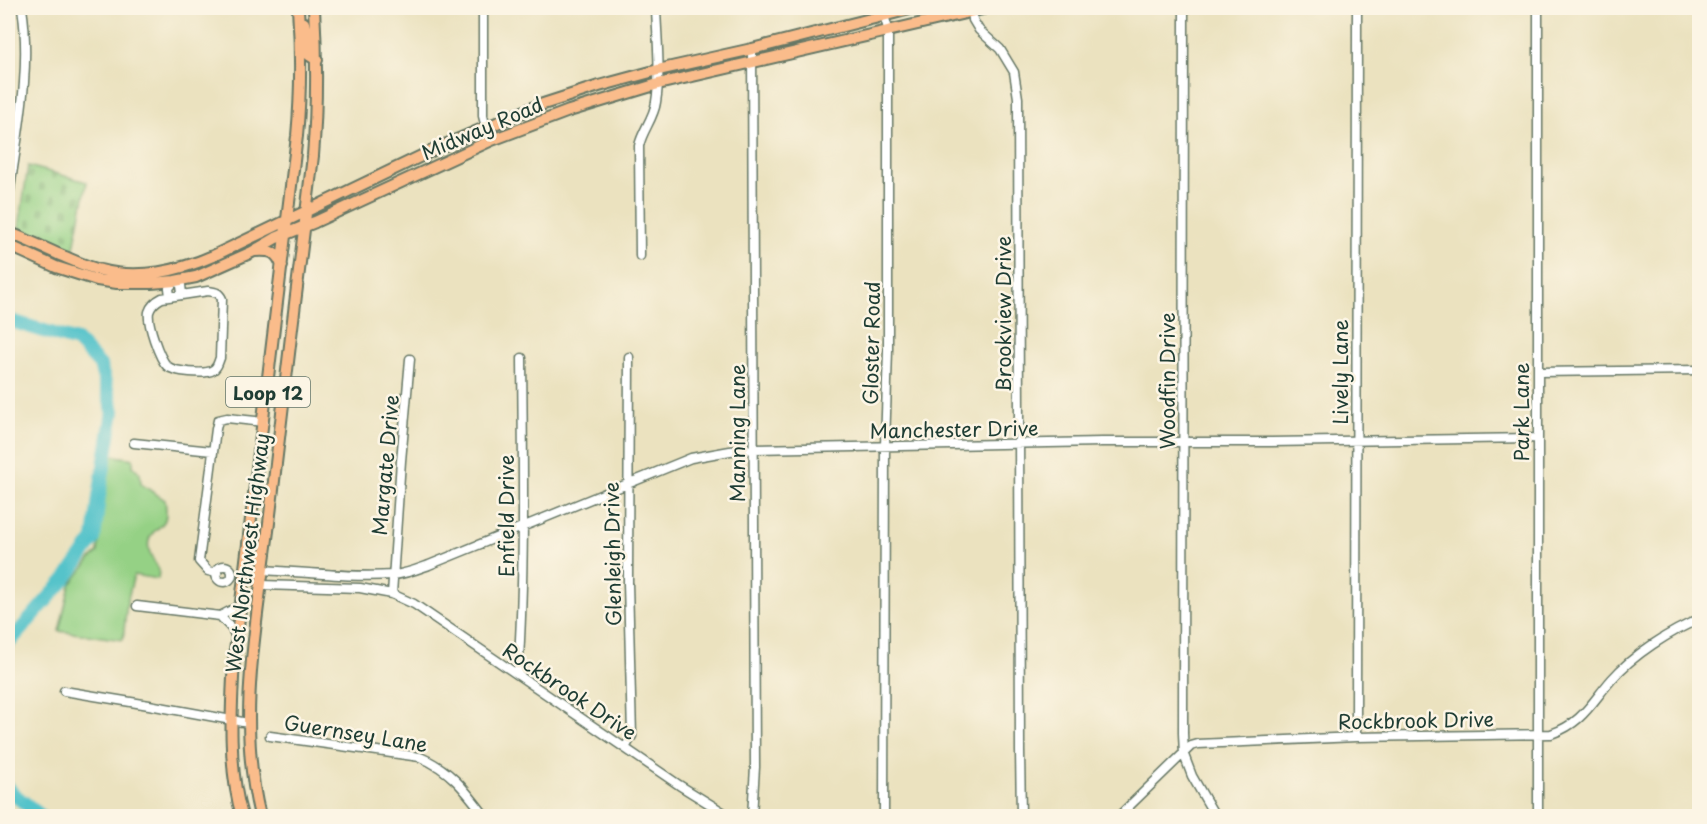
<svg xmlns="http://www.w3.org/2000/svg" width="1707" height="824" viewBox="0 0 1707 824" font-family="'Playpen Sans',sans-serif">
<defs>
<pattern id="cemetery-stones" width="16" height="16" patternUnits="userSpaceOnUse" patternTransform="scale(1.5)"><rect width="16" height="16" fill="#95d185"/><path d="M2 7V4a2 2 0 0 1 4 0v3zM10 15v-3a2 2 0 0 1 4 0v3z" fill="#80b473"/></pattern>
</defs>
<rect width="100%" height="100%" fill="#fcf5e5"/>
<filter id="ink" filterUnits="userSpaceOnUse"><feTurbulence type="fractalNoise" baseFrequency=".0167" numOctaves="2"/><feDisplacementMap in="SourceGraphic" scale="12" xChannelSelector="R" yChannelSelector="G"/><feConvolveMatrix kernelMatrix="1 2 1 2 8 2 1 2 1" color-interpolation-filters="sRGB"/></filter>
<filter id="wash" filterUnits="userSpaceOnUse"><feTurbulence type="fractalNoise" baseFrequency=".008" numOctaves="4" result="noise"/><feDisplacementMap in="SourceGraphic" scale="24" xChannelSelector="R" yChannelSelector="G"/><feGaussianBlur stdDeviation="1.35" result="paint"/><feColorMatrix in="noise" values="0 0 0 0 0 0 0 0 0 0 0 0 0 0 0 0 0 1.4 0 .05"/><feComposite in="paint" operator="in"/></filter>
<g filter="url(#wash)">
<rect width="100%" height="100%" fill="#ebe2bf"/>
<path fill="url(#cemetery-stones)" stroke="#5a875c" stroke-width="1.5" d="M 28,166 L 87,182 L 73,253 L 19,228 Z"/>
<path fill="#95d185" stroke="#5a875c" stroke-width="1.5" d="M 110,455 L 133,459 L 133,466 L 140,473 L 141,484 L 165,500 C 166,507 167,514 165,520 C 162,527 156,528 152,534 C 143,546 153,560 159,570 L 158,579 L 134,575 L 127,602 L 123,640 L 59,631 L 70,585 L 89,561 L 98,552 L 104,488 Z"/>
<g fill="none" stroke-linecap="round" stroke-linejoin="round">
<path stroke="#55c3ca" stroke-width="14" d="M 8,320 L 77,341 L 100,365 L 113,411 L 99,497 L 94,539 L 66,578 L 8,644
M 8,787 L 12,793 L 41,816"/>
</g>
</g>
<g filter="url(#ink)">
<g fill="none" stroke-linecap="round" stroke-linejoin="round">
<g stroke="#667765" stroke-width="11">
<path id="minor" d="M 483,8 L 483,116 L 486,127
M 972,8 L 973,20 L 979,30 L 1000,49 L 1014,72 L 1018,98 L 1020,751 L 1021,816
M 1184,8 L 1183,733 L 1184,755 L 1192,776 L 1215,816
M 884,15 L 888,29 L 888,350 L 885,446 L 884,816
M 8,204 C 16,139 32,73 22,8
M 640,256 L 639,146 C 642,131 654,118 656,102 C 661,71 657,39 656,8
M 208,291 C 215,292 219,292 222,299 L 220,358 C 218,362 218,367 213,370 C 205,375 174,372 167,366 C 159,358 147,323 149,312 C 151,306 156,301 162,298 Z
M 170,296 L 169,288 L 175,281 L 181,285 L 182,294
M 410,359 L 401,461 L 392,594 L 414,604 L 679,785 L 729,816
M 1538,372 L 1700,370
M 134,443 L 212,451
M216 574a8 8 0 1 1 16 0a8 8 0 1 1-16 0Z
M 263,570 C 305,572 352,578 393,575 C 406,574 418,569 429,565 L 691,458 L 730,451 L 753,449 L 1102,442 L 1271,442 L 1538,438
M 217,573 L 208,571 L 199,561 L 216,429 L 218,420 L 227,418 L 264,422
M 261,585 L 360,588 L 392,594
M 137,606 L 220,616 L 241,605
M 220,616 L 232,629 L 237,639
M 518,675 C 525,569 523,463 522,358
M 64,691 L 149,705 L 248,723
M 270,736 L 420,757 C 451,770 466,791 485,816
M 1356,737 L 1357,8
M 625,748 L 632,736 L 628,583 L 629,357
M 752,816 L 755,767 L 752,49
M 1119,816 L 1191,746 L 1198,744 L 1356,737 L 1551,734 C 1583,723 1591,703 1612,679 C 1633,655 1670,631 1700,619
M 1538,816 L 1538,8"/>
</g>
<g stroke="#667765" stroke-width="14">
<path id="major" d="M 304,23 L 307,37 L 309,55 L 317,60
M 8,232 C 24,239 41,246 58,254 C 73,260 86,267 101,270 C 138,280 179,271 213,256 L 440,147 L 537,106 L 599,86 L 658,70 L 752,49 L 914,8
M 8,245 L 56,267 L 97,280 L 117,283 L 151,283 L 175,281 L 196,277 L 252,252 L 276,238 L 315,222 L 492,140 L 569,111 L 658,84 L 987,8
M 255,251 C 270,250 277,251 282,266
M 242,816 C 228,769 231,710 234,660 L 297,136 C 301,93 301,51 298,8
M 260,816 C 236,719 257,621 269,523 C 283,401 298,278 313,156 C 317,106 317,58 314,8"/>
</g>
<use href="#minor" stroke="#fff" stroke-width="8"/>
<use href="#major" stroke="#fabc8b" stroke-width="10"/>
</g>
</g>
<g text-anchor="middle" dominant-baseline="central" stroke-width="5" stroke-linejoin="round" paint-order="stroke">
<rect fill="#fcf5e5" stroke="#617469" stroke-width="1.5" x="226" y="377" width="84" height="30" rx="4.5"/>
<g font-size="18" font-weight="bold" fill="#1f3d34">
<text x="268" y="392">Loop 12</text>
</g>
<g font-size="20" fill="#1f3d34" stroke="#fcf5e5">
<text transform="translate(482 128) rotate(-23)">Midway Road</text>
<text transform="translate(1003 314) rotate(-90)">Brookview Drive</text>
<text transform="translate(871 343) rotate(-89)">Gloster Road</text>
<text transform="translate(1340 372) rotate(-90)">Lively Lane</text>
<text transform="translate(1167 381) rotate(-90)">Woodfin Drive</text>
<text transform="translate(1521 412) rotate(-90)">Park Lane</text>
<text transform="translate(954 429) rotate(-1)">Manchester Drive</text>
<text transform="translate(737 433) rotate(-90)">Manning Lane</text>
<text transform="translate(385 465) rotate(-85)">Margate Drive</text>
<text transform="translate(506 516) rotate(-90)">Enfield Drive</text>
<text transform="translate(247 553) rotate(-83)">West Northwest Highway</text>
<text transform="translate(612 554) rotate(-91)">Glenleigh Drive</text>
<text transform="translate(570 691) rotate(34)">Rockbrook Drive</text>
<text transform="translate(1416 720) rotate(-1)">Rockbrook Drive</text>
<text transform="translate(356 733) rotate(9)">Guernsey Lane</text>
</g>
</g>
<rect width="1707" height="824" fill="none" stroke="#fcf5e5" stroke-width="30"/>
</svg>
